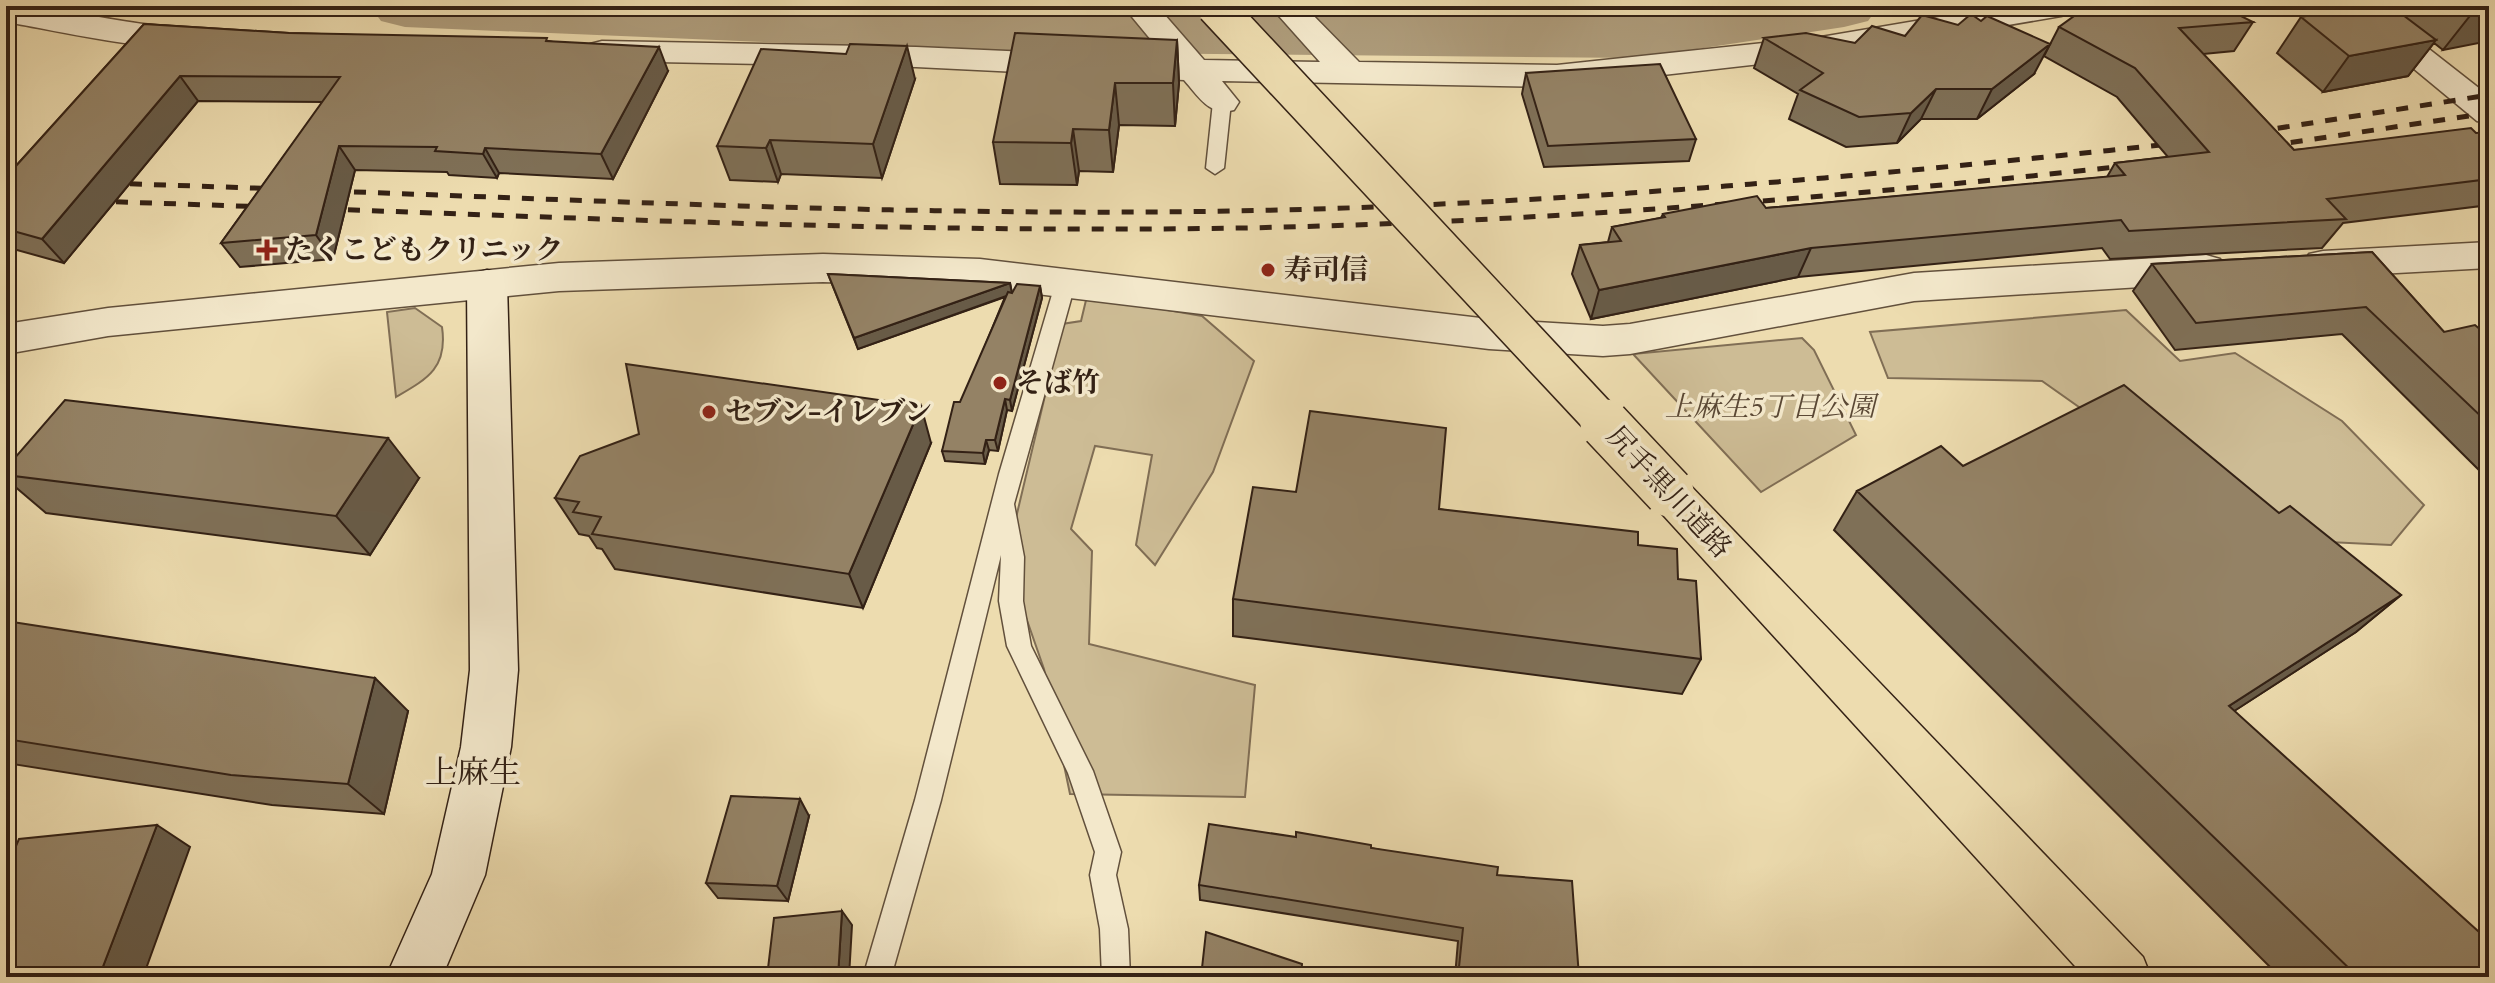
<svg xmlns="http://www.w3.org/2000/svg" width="2495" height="983" viewBox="0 0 2495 983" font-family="Cardo,'Noto Serif JP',serif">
<rect width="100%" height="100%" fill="#eddcaf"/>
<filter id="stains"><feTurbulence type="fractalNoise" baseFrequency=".0025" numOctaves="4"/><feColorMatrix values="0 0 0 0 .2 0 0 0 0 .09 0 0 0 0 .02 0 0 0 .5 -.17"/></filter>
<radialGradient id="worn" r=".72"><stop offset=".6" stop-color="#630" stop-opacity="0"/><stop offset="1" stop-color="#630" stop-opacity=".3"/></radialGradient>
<path fill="#cdbc95" stroke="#806e55" stroke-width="2" d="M 1087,296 L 1202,316 L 1254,361 L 1213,472 L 1155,565 L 1136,545 L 1152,455 L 1095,446 L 1071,529 L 1092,551 L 1089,644 L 1255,685 L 1245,797 L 1070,794 L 1044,669 L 1006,560 L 1062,324 L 1081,321 Z
M 415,308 L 442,327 C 448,368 427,379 396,397 L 387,312 Z
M 2126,310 L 2180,361 L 2235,353 L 2342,421 L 2424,505 L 2391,545 L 2266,539 L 2042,381 L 1888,378 L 1870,332 Z
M 1802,338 L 1814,350 L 1856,435 L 1761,492 L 1633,354 Z"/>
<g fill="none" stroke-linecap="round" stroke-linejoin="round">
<path fill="#ae9c7b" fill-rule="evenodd" d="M 370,6 L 908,6 L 1001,10 L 1637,16 L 1703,6 L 1879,6 L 1868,21 L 1844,27 L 1637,58 L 1001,52 L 405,27 L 381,21 Z"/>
<g stroke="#62503c" stroke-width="3">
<path id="lane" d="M 1222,97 L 1231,102 L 1224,168 L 1215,174 L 1206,168 L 1213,102 Z
M 1066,274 L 1076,281 L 1014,504 L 1024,557 L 1023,601 L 1031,646 L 1093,771 L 1121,852 L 1116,875 L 1128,929 L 1130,977 L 1102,977 L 1100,929 L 1090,875 L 1095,852 L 1068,773 L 1007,646 L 999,601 L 1001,555 L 941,800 L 891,977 L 863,977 L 915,800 L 999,474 L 1056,281 Z"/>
</g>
<g stroke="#62503c" stroke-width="3">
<path id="street" d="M 6,6 C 52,6 98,18 143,24 C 164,27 185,26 206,31 L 211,38 L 206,45 C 162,56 55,30 6,22 Z
M 1123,6 L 1157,6 L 1204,60 L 1320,62 L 1270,6 L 1304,6 L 1359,62 L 1557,65 L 1821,37 L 2004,6 L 2077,6 L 2072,13 L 2061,16 L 1821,57 L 1557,87 L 1222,81 L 1239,102 L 1234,110 C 1209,116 1200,98 1184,80 L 916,67 L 602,61 L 590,58 L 585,51 L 590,44 L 602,41 L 916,47 L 1166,58 Z
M 2338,6 L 2374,6 L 2489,96 L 2489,124 L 2477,121 Z
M 2489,242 L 2489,268 L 2323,277 L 2309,274 L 2304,264 L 2309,254 L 2323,251 Z
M 823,254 L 980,259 L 1489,319 L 1603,326 L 1630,324 L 1914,273 L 2206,255 L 2220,259 L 2225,269 L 2220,279 L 2206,283 L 1914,301 L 1630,354 L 1603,356 L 1489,349 L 980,287 L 823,282 L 559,291 L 108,336 L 6,354 L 6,324 L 108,308 L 559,263 Z"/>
</g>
<g stroke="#332115" stroke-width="3">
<path id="secondary" d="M 487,270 L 501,274 L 507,284 L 518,670 L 511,747 L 485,875 L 442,977 L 386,977 L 432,874 L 461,747 L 470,670 L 467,284 L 473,274 Z"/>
</g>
<g stroke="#332115" stroke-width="3">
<path id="primary" d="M 1669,474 L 1685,480 L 2143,957 L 2151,977 L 2085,977 L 1653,504 L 1647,492 L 1653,480 Z"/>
</g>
<use href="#lane" fill="#f3e8cb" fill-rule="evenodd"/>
<use href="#street" fill="#f3e8cb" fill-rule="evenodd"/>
<use href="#secondary" fill="#f3e8cb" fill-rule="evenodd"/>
<use href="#primary" fill="#eddcaf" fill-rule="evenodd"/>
<path stroke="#332115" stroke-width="5" stroke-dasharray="12 12" stroke-linecap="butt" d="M 2254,132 L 2489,95
M 2267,146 L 2489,113
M 106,183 L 282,189
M 330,191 C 659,203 987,219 1316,209 C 1605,200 1892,174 2179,143
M 92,201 L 268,207
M 324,209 C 630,220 937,233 1243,228 C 1541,222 1837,198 2133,165"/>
<g stroke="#332115" stroke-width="40" stroke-linecap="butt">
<path id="primary-bridge-far1" d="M 1215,6 L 1607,426"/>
</g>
<g stroke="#332115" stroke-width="52" stroke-linecap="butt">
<path id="primary-bridge" d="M 1605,424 L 1669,492"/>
</g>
<use href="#primary-bridge-far1" stroke="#eddcaf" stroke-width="37"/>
<use href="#primary-bridge" stroke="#eddcaf" stroke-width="49"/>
</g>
<path fill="#7f7057" stroke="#332115" stroke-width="2" d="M 2358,6 L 2489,6 L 2443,50 L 2434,43 L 2408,76 L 2323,92 L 2277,53 L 2301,17 Z
M 2253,22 L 2234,51 L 2203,54 L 2294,150 L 2489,132 L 2489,205 L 2343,223 L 2322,248 L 2110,259 L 2102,248 L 1798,277 L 1591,319 L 1572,274 L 1580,245 L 1608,242 L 1612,227 L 1661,218 L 1663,214 L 1766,208 L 2107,177 L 2115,163 L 2168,157 L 2117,97 L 2044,56 L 2059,27 Z
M 144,24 L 289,33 L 549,41 L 668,71 L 613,179 L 499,173 L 497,178 L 449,175 L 447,172 L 355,170 L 333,259 L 240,267 L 221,243 L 323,102 L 198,101 L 64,263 L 6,247 L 6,177 Z
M 1764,38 L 1855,43 L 2034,74 L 1977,119 L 1921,119 L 1897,143 L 1846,147 L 1789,119 L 1798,94 L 1754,68 Z
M 1177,40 L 1179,83 L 1175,126 L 1119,125 L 1113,172 L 1079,171 L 1077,185 L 1000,184 L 993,142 Z
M 1526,73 L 1696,139 L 1689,161 L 1544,167 L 1522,94 Z
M 915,79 L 882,178 L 781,174 L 778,182 L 730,180 L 717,146 Z
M 2372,252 L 2444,332 L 2489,337 L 2489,480 L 2342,334 L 2175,350 L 2133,291 L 2152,264 Z
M 828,274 L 1010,283 L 1012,293 L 1040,286 L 1042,298 L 1012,411 L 1007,410 L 998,451 L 989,450 L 985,464 L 945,461 L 942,451 L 1005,297 L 858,349 Z
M 931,443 L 863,608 L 615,569 L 602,549 L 597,548 L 589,536 L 579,534 L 555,498 Z
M 1963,466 L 2279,513 L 2401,595 L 2356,632 L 2234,711 L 2489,977 L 2280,977 L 1834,530 L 1857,491 Z
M 6,468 L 419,478 L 370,555 L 46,513 L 6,479 Z
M 1439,509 L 1638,545 L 1678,579 L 1701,659 L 1682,694 L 1233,636 L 1233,599 Z
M 6,621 L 408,711 L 384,814 L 272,805 L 6,763 Z
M 809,816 L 788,901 L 718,898 L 706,883 Z
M 1371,848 L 1497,875 L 1579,977 L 1455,977 L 1458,941 L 1200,900 L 1199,885 Z"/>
<path fill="#685b47" stroke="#332115" stroke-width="2" d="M 2483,6 L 2489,6 L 2489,41 L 2443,50 L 2477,7 Z
M 1177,40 L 1179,83 L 1175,126 L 1173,83 Z
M 2436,40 L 2408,76 L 2323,92 L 2349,56 Z
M 2050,44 L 2034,74 L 1977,119 L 1992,89 Z
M 907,46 L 915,79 L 882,178 L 873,144 Z
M 659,47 L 668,71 L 613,179 L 601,154 Z
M 180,76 L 198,101 L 64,263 L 42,239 Z
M 1115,83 L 1119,125 L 1113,172 L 1109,130 Z
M 1936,89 L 1921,119 L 1897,143 L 1911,113 Z
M 1073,129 L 1079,171 L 1077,185 L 1071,143 Z
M 770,140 L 781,174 L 778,182 L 766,148 Z
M 339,146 L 355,170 L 333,259 L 316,235 Z
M 485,148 L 499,173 L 497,178 L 483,154 Z
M 1811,248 L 1798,277 L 1591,319 L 1599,290 Z
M 1010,283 L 1012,294 L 858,349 L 854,338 Z
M 1040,286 L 1042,298 L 1012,411 L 1010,400 Z
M 1005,399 L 1007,410 L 998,451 L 995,440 Z
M 921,406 L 931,443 L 863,608 L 849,574 Z
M 388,438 L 419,478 L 370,555 L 336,516 Z
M 986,440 L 989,450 L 985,464 L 983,453 Z
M 2401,595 L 2356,632 L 2188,741 L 2229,706 Z
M 375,678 L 408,711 L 384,814 L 348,784 Z
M 800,799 L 809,816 L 788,901 L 777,886 Z
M 157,825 L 190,847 L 143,977 L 99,977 Z
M 842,911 L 852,925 L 849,977 L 838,977 Z"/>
<path fill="#948265" stroke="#332115" stroke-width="2" d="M 2088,6 L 2221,6 L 2253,22 L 2179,28 L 2294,150 L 2471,128 L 2476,133 L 2489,132 L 2489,179 L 2327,199 L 2346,219 L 2129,231 L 2121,220 L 1811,248 L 1599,290 L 1580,245 L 1621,241 L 1612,227 L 1665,217 L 1663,214 L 1757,196 L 1766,208 L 2125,175 L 2115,163 L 2209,152 L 2135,68 L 2059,27 Z
M 2358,6 L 2391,6 L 2436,40 L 2349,56 L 2301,17 Z
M 1971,14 L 1981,21 L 1987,16 L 2050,44 L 1992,89 L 1936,89 L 1911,113 L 1859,117 L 1800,90 L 1823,73 L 1764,38 L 1806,33 L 1855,43 L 1872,26 L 1905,36 L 1922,15 L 1958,25 Z
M 144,24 L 289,33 L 547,38 L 546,41 L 659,47 L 601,154 L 485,148 L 483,154 L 435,151 L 437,147 L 339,146 L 316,235 L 221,243 L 340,77 L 180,76 L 42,239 L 6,229 L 6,177 Z
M 1015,33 L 1177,40 L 1173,83 L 1115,83 L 1109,130 L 1073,129 L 1071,143 L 993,142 Z
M 850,44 L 907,46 L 873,144 L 770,140 L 766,148 L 717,146 L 761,49 L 846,54 Z
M 1660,64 L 1696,139 L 1548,146 L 1526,73 Z
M 2372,252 L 2444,332 L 2475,325 L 2489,337 L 2489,424 L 2366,307 L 2196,323 L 2152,264 Z
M 828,274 L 1010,283 L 854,338 Z
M 1017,284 L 1040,286 L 1010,400 L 1005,399 L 995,440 L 986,440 L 983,453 L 942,451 L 954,402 L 960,402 L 1008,292 L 1012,293 Z
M 626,364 L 921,406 L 849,574 L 592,534 L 601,517 L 573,512 L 579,502 L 555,498 L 580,456 L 639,434 Z
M 2124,385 L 2279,513 L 2290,506 L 2401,595 L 2229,706 L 2489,941 L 2489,977 L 2358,977 L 1857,491 L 1941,446 L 1963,466 Z
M 65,400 L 388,438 L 336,516 L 6,475 L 6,468 Z
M 1310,411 L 1446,428 L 1439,509 L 1638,532 L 1638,545 L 1677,549 L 1678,579 L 1696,581 L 1701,659 L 1233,599 L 1253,487 L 1296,492 Z
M 6,621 L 375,678 L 348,784 L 231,775 L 6,739 Z
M 731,796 L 800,799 L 777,886 L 706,883 Z
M 1209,824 L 1296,837 L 1296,832 L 1371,845 L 1371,848 L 1498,867 L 1497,875 L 1572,881 L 1579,977 L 1458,977 L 1463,928 L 1199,885 Z
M 157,825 L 99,977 L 6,977 L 6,869 L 19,839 Z
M 842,911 L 838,977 L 767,977 L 774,918 Z
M 1206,932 L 1302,964 L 1301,977 L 1201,977 Z
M 1830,970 L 1836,977 L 1725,977 Z"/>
<g fill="#8f2418" stroke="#f3e8cb" stroke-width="3">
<path d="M263 238h8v8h8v8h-8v8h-8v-8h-8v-8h8z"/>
<circle cx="1268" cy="270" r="8"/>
<circle cx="1000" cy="383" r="8"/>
<circle cx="709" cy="412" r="8"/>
</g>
<g text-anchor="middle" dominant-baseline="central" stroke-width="7" stroke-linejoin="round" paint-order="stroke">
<g font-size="28" font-weight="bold" fill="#332115" stroke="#f3e8cb" text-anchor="start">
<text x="285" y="250">たくこどもクリニック</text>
<text x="1284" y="270">寿司信</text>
<text x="1016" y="383">そば竹</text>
<text x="725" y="412">セブン-イレブン</text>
</g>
<g font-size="28" font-style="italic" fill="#5a4835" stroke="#f3e8cb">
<text x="1770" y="407">上麻生5丁目公園</text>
</g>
<g font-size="28" fill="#332115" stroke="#f3e8cb">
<text transform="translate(1669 492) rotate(47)">尻手黒川道路</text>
</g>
<g font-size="32" fill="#332115" stroke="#f3e8cb">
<text x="473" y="773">上麻生</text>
</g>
</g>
<rect width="2495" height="983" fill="none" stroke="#eddcaf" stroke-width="32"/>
<rect x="8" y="8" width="2479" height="967" fill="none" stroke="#332115" stroke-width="4"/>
<rect x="16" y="16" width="2463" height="951" fill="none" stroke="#332115" stroke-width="2"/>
<rect width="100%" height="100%" filter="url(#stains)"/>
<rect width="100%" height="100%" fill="url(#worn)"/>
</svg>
